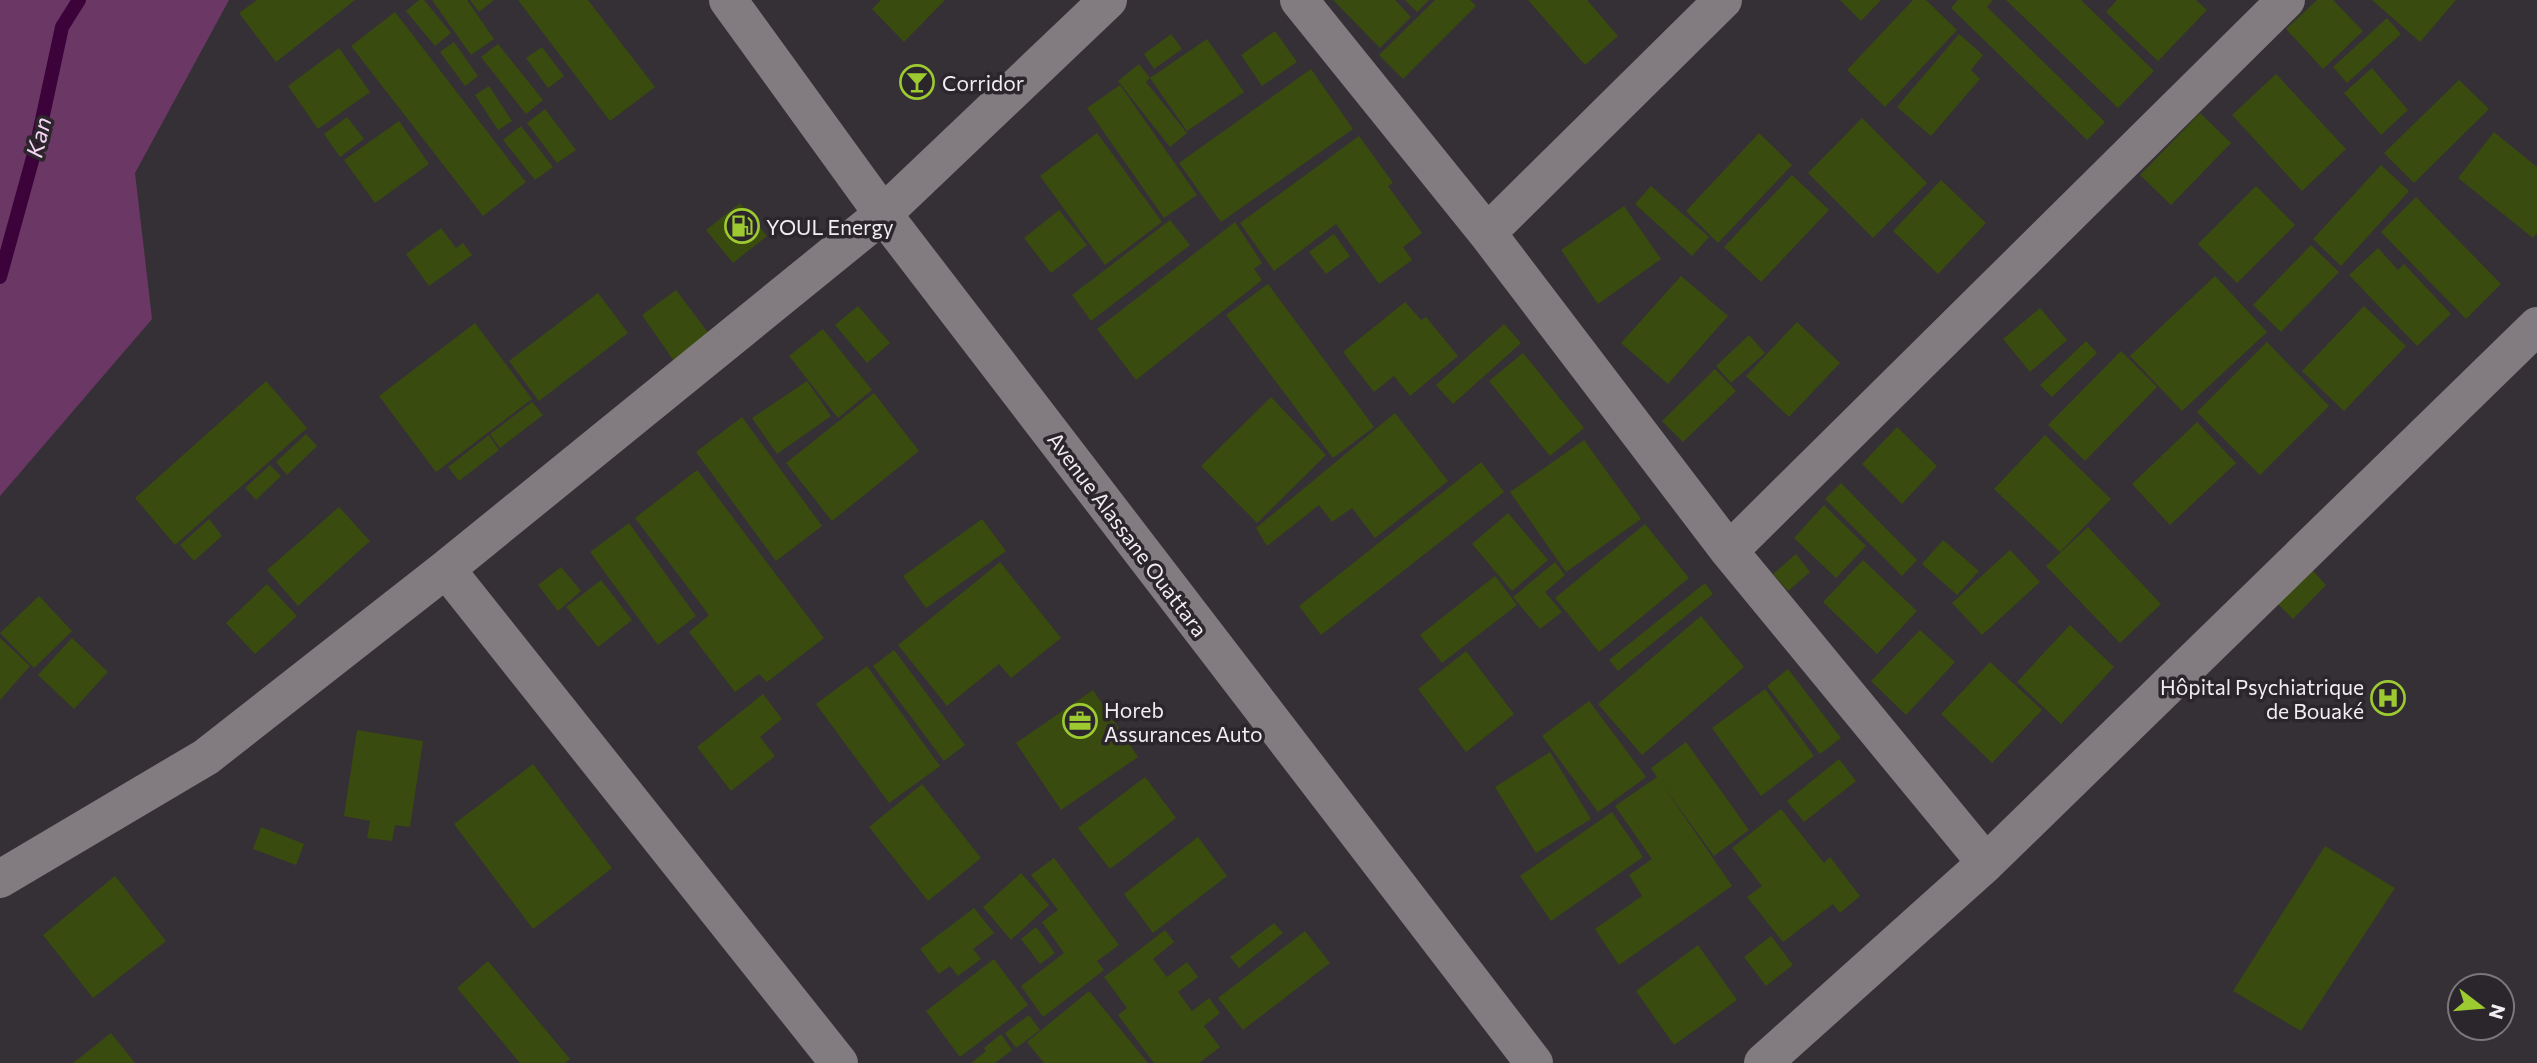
<svg xmlns="http://www.w3.org/2000/svg" width="2537" height="1063" viewBox="0 0 2537 1063" font-family="Commissioner,sans-serif">
<rect width="100%" height="100%" fill="#353035"/>
<path fill="#6b3866" d="M 0,0 L 229,0 L 135,173 L 152,319 L 0,496 Z"/>
<g fill="none" stroke-linecap="round" stroke-linejoin="round">
<path stroke="#3b0339" stroke-width="14" d="M 0,277 L 37,143 L 62,27 L 79,0"/>
</g>
<path fill="#394b0f" d="M 257,0 L 355,0 L 276,62 L 239,13 Z
M 419,0 L 424,0 L 451,33 L 435,46 L 406,11 Z
M 432,0 L 467,0 L 494,39 L 471,55 Z
M 470,0 L 494,0 L 479,12 Z
M 518,0 L 588,0 L 655,87 L 610,121 Z
M 881,0 L 945,0 L 904,42 L 872,9 Z
M 1333,0 L 1395,0 L 1411,17 L 1380,48 Z
M 1405,0 L 1429,0 L 1417,12 Z
M 1435,0 L 1470,0 L 1476,6 L 1403,79 L 1379,55 Z
M 1528,0 L 1587,0 L 1618,36 L 1585,65 Z
M 1840,0 L 1881,0 L 1861,21 Z
M 1913,0 L 1926,0 L 1957,30 L 1885,107 L 1847,70 Z
M 1958,0 L 1993,0 L 1987,7 L 2105,122 L 2087,140 L 1951,8 Z
M 2006,0 L 2081,0 L 2154,71 L 2118,108 Z
M 2117,0 L 2196,0 L 2207,10 L 2158,61 L 2106,12 Z
M 2317,0 L 2333,0 L 2363,31 L 2323,69 L 2286,29 Z
M 2372,0 L 2456,0 L 2420,42 Z
M 395,12 L 526,182 L 483,216 L 351,46 Z
M 2387,18 L 2401,34 L 2347,83 L 2333,67 Z
M 1275,31 L 1297,62 L 1262,86 L 1241,55 Z
M 1171,34 L 1182,49 L 1154,69 L 1144,54 Z
M 1959,34 L 1983,55 L 1971,70 L 1980,79 L 1931,136 L 1897,107 Z
M 1207,39 L 1244,92 L 1187,131 L 1150,78 L 1146,82 L 1187,133 L 1170,147 L 1118,81 L 1139,64 L 1150,78 Z
M 454,42 L 478,76 L 465,86 L 440,52 Z
M 498,44 L 543,100 L 526,114 L 481,57 Z
M 542,47 L 564,76 L 548,88 L 526,58 Z
M 339,48 L 370,92 L 318,129 L 288,86 Z
M 2372,68 L 2408,110 L 2381,135 L 2344,93 Z
M 1311,69 L 1353,129 L 1221,222 L 1179,163 Z
M 2276,74 L 2346,149 L 2302,191 L 2232,115 Z
M 2459,80 L 2489,109 L 2414,183 L 2384,153 Z
M 1120,85 L 1197,195 L 1164,218 L 1087,108 Z
M 489,86 L 512,121 L 498,130 L 475,95 Z
M 545,109 L 576,150 L 557,163 L 527,123 Z
M 2200,113 L 2231,143 L 2171,205 L 2140,175 Z
M 347,117 L 364,139 L 340,157 L 324,134 Z
M 1862,118 L 1927,183 L 1873,238 L 1808,173 Z
M 399,121 L 429,164 L 375,203 L 344,160 Z
M 521,126 L 553,167 L 535,180 L 503,140 Z
M 2494,132 L 2537,167 L 2537,233 L 2533,238 L 2458,178 Z
M 1097,133 L 1162,222 L 1105,265 L 1040,176 Z
M 1759,133 L 1792,165 L 1718,243 L 1686,211 Z
M 1359,136 L 1393,183 L 1388,186 L 1422,233 L 1403,247 L 1412,260 L 1379,284 L 1336,224 L 1274,271 L 1240,223 Z
M 2381,165 L 2409,191 L 2341,266 L 2313,239 Z
M 1792,175 L 1829,210 L 1761,282 L 1724,247 Z
M 1941,180 L 1986,223 L 1938,274 L 1893,231 Z
M 1651,186 L 1709,237 L 1692,256 L 1635,204 Z
M 2256,186 L 2295,225 L 2237,283 L 2198,244 Z
M 2416,197 L 2501,284 L 2466,319 L 2381,232 Z
M 740,203 L 767,236 L 733,263 L 706,230 Z
M 1624,206 L 1661,259 L 1598,304 L 1561,250 Z
M 1059,210 L 1087,245 L 1051,273 L 1024,238 Z
M 1170,220 L 1190,245 L 1091,321 L 1072,295 Z
M 1235,222 L 1262,263 L 1254,269 L 1262,280 L 1136,380 L 1097,329 Z
M 441,228 L 456,248 L 463,243 L 472,255 L 429,286 L 406,254 Z
M 1334,234 L 1350,256 L 1326,274 L 1309,252 Z
M 2311,245 L 2339,272 L 2281,332 L 2253,305 Z
M 2378,248 L 2398,270 L 2404,264 L 2451,314 L 2417,346 L 2349,275 Z
M 1681,276 L 1728,316 L 1668,384 L 1621,343 Z
M 2215,276 L 2267,332 L 2182,411 L 2130,356 Z
M 1268,284 L 1374,427 L 1333,458 L 1226,315 Z
M 676,290 L 712,338 L 676,364 L 642,315 Z
M 598,293 L 628,333 L 539,401 L 509,361 Z
M 1405,302 L 1421,320 L 1426,317 L 1458,356 L 1410,396 L 1394,376 L 1374,392 L 1343,352 Z
M 858,306 L 890,343 L 867,363 L 835,325 Z
M 2364,306 L 2406,346 L 2344,411 L 2302,371 Z
M 2040,308 L 2067,340 L 2030,372 L 2003,339 Z
M 1797,322 L 1840,363 L 1789,417 L 1746,376 Z
M 475,323 L 532,399 L 436,472 L 379,396 Z
M 1504,324 L 1521,343 L 1453,404 L 1436,385 Z
M 823,329 L 872,390 L 838,418 L 789,356 Z
M 1749,335 L 1765,353 L 1731,383 L 1716,366 Z
M 2086,341 L 2097,353 L 2052,397 L 2040,385 Z
M 2267,342 L 2329,406 L 2260,475 L 2197,412 Z
M 2121,351 L 2157,387 L 2085,461 L 2048,425 Z
M 1523,353 L 1584,428 L 1550,456 L 1489,381 Z
M 1715,369 L 1736,391 L 1683,442 L 1662,421 Z
M 266,381 L 307,428 L 175,545 L 135,498 Z
M 807,381 L 831,416 L 777,454 L 752,418 Z
M 874,393 L 919,451 L 832,521 L 786,463 Z
M 1271,397 L 1326,455 L 1257,523 L 1201,466 Z
M 532,402 L 543,415 L 500,448 L 490,434 Z
M 1395,413 L 1448,481 L 1375,538 L 1352,508 L 1332,522 L 1319,505 L 1267,546 L 1256,528 Z
M 742,417 L 822,526 L 776,561 L 696,452 Z
M 2197,422 L 2236,463 L 2170,525 L 2132,484 Z
M 1897,427 L 1937,466 L 1902,504 L 1862,464 Z
M 306,434 L 317,446 L 287,475 L 276,462 Z
M 489,435 L 499,450 L 459,481 L 448,467 Z
M 2045,435 L 2111,499 L 2060,552 L 1994,489 Z
M 1584,440 L 1641,519 L 1566,572 L 1510,492 Z
M 1481,462 L 1504,492 L 1321,635 L 1299,606 Z
M 270,465 L 281,476 L 256,500 L 245,488 Z
M 697,470 L 824,638 L 767,682 L 759,674 L 735,692 L 689,632 L 709,615 L 635,518 Z
M 1841,483 L 1917,560 L 1902,576 L 1825,499 Z
M 1824,505 L 1866,546 L 1836,578 L 1794,538 Z
M 339,507 L 370,541 L 298,606 L 267,570 Z
M 1508,513 L 1548,560 L 1512,591 L 1472,544 Z
M 209,519 L 222,536 L 194,561 L 180,545 Z
M 982,519 L 1006,551 L 926,608 L 903,576 Z
M 629,523 L 696,616 L 658,645 L 590,552 Z
M 1645,524 L 1689,578 L 1599,652 L 1555,598 Z
M 2088,527 L 2161,604 L 2120,643 L 2046,566 Z
M 1943,540 L 1979,571 L 1957,595 L 1922,564 Z
M 2010,550 L 2040,582 L 1982,635 L 1952,603 Z
M 1796,554 L 1810,572 L 1788,591 L 1773,574 Z
M 2302,559 L 2326,585 L 2293,619 L 2268,594 Z
M 1863,560 L 1917,611 L 1877,654 L 1823,602 Z
M 1000,562 L 1061,638 L 1011,678 L 999,664 L 947,706 L 898,645 Z
M 1555,562 L 1565,575 L 1545,592 L 1562,612 L 1540,629 L 1513,597 Z
M 561,567 L 581,591 L 558,611 L 538,585 Z
M 1495,576 L 1517,605 L 1442,663 L 1420,635 Z
M 601,580 L 632,620 L 598,647 L 566,607 Z
M 1705,583 L 1713,594 L 1618,671 L 1609,660 Z
M 267,584 L 297,616 L 255,654 L 226,623 Z
M 39,596 L 72,631 L 34,668 L 0,633 Z
M 1701,616 L 1744,667 L 1642,755 L 1598,704 Z
M 2070,625 L 2114,667 L 2061,724 L 2017,682 Z
M 1920,630 L 1955,662 L 1906,715 L 1871,681 Z
M 0,638 L 30,666 L 0,700 Z
M 72,638 L 108,672 L 74,709 L 38,675 Z
M 894,650 L 965,745 L 944,761 L 873,666 Z
M 1466,651 L 1514,714 L 1466,752 L 1418,689 Z
M 1990,662 L 2042,710 L 1992,763 L 1941,714 Z
M 867,666 L 940,766 L 889,803 L 816,704 Z
M 1788,669 L 1841,738 L 1820,754 L 1767,686 Z
M 1765,689 L 1814,756 L 1761,796 L 1712,728 Z
M 1093,690 L 1138,757 L 1061,810 L 1016,743 Z
M 763,694 L 782,719 L 760,737 L 775,756 L 731,791 L 697,747 Z
M 1589,701 L 1646,777 L 1598,812 L 1542,736 Z
M 357,730 L 423,741 L 410,827 L 395,825 L 392,841 L 367,838 L 370,821 L 344,816 Z
M 1686,742 L 1749,830 L 1714,856 L 1662,784 L 1732,886 L 1619,965 L 1595,929 L 1642,896 L 1629,875 L 1652,859 L 1615,806 L 1657,777 L 1651,768 Z
M 1550,752 L 1591,819 L 1536,853 L 1495,787 Z
M 1839,759 L 1856,781 L 1804,822 L 1787,801 Z
M 533,764 L 612,868 L 533,929 L 454,824 Z
M 1145,777 L 1176,818 L 1110,869 L 1078,828 Z
M 922,784 L 981,858 L 928,901 L 869,827 Z
M 1781,809 L 1824,863 L 1830,857 L 1860,896 L 1840,913 L 1833,904 L 1783,942 L 1747,897 L 1762,886 L 1732,848 Z
M 1612,812 L 1643,857 L 1551,921 L 1520,876 Z
M 261,827 L 304,844 L 296,865 L 253,849 Z
M 1198,837 L 1227,876 L 1153,933 L 1124,894 Z
M 2325,846 L 2395,888 L 2301,1031 L 2233,991 Z
M 1054,858 L 1119,945 L 1097,961 L 1104,970 L 1043,1017 L 1021,986 L 1064,953 L 1042,922 L 1058,910 L 1031,875 Z
M 1021,873 L 1049,905 L 1011,940 L 983,907 Z
M 115,876 L 166,941 L 93,998 L 43,935 Z
M 974,908 L 994,933 L 973,949 L 981,959 L 958,976 L 950,966 L 939,974 L 920,949 Z
M 1274,923 L 1283,933 L 1239,968 L 1230,957 Z
M 1036,927 L 1055,953 L 1040,964 L 1021,939 Z
M 1165,930 L 1174,942 L 1153,959 L 1167,977 L 1187,962 L 1198,977 L 1178,992 L 1192,1011 L 1209,998 L 1220,1013 L 1204,1026 L 1220,1047 L 1199,1063 L 1154,1063 L 1118,1015 L 1127,1008 L 1104,977 Z
M 1305,931 L 1330,963 L 1243,1030 L 1218,998 Z
M 1771,936 L 1793,965 L 1766,986 L 1744,957 Z
M 1698,945 L 1737,1000 L 1674,1045 L 1636,991 Z
M 994,959 L 1028,1005 L 960,1057 L 926,1011 Z
M 488,961 L 570,1059 L 565,1063 L 520,1063 L 457,988 Z
M 1089,991 L 1148,1063 L 1044,1063 L 1027,1042 Z
M 1029,1015 L 1040,1030 L 1016,1048 L 1005,1033 Z
M 111,1033 L 135,1063 L 73,1063 Z
M 1001,1034 L 1012,1050 L 995,1063 L 971,1063 L 986,1051 L 984,1048 Z"/>
<g fill="none" stroke-linecap="round" stroke-linejoin="round">
<path stroke="#827c81" stroke-width="38" d="M 728,0 L 883,214 L 1534,1063
M 1299,0 L 1487,233 L 1729,551 L 1986,863
M 1487,233 L 1723,0
M 1729,551 L 2286,0
M 446,569 L 839,1063
M 0,879 L 206,757 L 446,569 L 883,214 L 1108,0
M 1763,1063 L 1986,863 L 2537,326"/>
</g>
<defs>
<g id="bar-ring" transform="scale(1.75)"><circle r="9.5" fill="#2b262b" stroke="#9dca30" stroke-width="1.5"/><path d="M-6-5H6L.8 .8V4.5H3.5V6h-7V4.5H-.8V.8Z" fill="#9dca30"/></g>
<g id="fuel-ring" transform="scale(1.75)"><circle r="9.5" fill="#2b262b" stroke="#9dca30" stroke-width="1.5"/><path d="M-5.5-6h7V0h2V4h1.3V-2.5L3-4.5l.8-.8L6-3V5H2.5V1h-1V6h-7ZM-4.2-4.7v3.2H.2V-4.7Z" fill="#9dca30"/></g>
<g id="hospital-ring" transform="scale(1.75)"><circle r="9.5" fill="#2b262b" stroke="#9dca30" stroke-width="1.5"/><path d="M-5-5h3v3.5h4V-5h3V5h-3V1.5h-4V5h-3Z" fill="#9dca30"/></g>
<g id="office-ring" transform="scale(1.75)"><circle r="9.5" fill="#2b262b" stroke="#9dca30" stroke-width="1.5"/><path d="M-6-3h4V-5.5h4V-3h4V5H-6ZM-1-4.5V-3h2v-1.5ZM-6 0V1H6V0Z" fill="#9dca30"/></g>
</defs>
<g fill-rule="evenodd">
<use href="#bar-ring" x="917" y="82"/>
<use href="#fuel-ring" x="742" y="226"/>
<use href="#hospital-ring" x="2388" y="698"/>
<use href="#office-ring" x="1080" y="721"/>
</g>
<g text-anchor="middle" dominant-baseline="central" stroke-width="7" stroke-linejoin="round" paint-order="stroke">
<g font-size="21" fill="#f1edf0" stroke="#2b262b" text-anchor="start">
<text x="942" y="82">Corridor</text>
<text x="766" y="226">YOUL Energy</text>
<text x="2364" y="686" text-anchor="end">Hôpital Psychiatrique<tspan x="2364" dy="24">de Bouaké</tspan></text>
<text x="1104" y="709">Horeb<tspan x="1104" dy="24">Assurances Auto</tspan></text>
</g>
<g font-size="21" fill="#f1edf0" stroke="#2b262b">
<text transform="translate(1128 534) rotate(53)">Avenue Alassane Ouattara</text>
</g>
<g font-size="23" font-style="italic" fill="#f7d5f3" stroke="#2b262b">
<text transform="translate(38 137) rotate(-76)">Kan</text>
</g>
</g>
<g transform="translate(2481 1007) rotate(106)"><circle r="33" fill="#2b262b" stroke="#7a767a" stroke-width="2"/>
<path d="M0-5L12 26L0 18L-12 26Z" fill="#9dca30"/>
<text y="-10" font-size="19" font-weight="bold" text-anchor="middle" fill="#f1edf0">N</text>
</g>
</svg>
